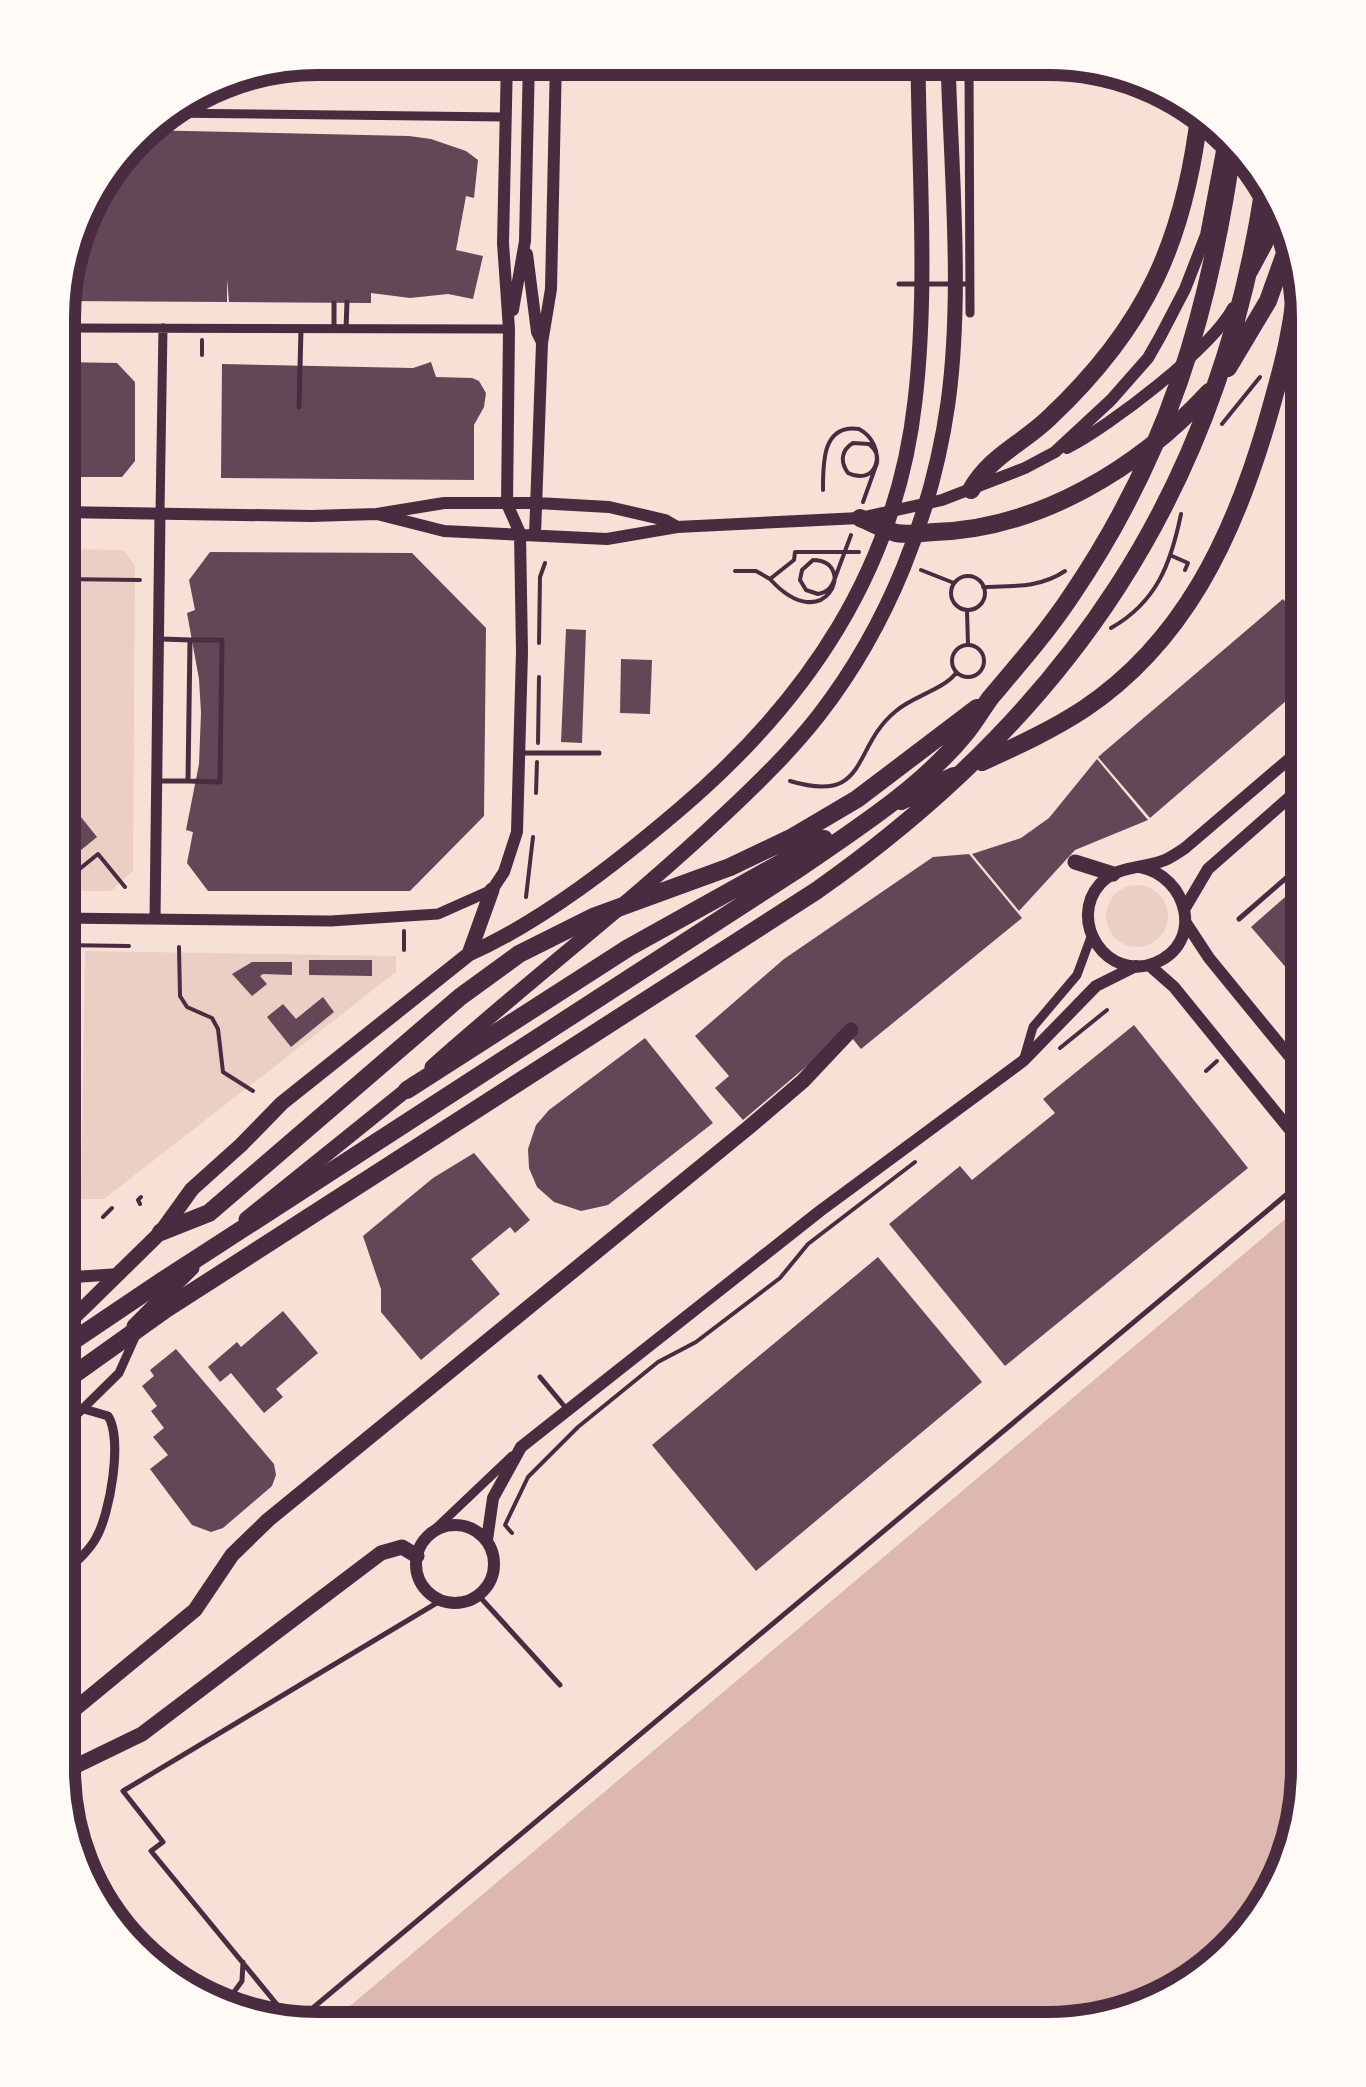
<svg xmlns="http://www.w3.org/2000/svg" width="1366" height="2087" viewBox="0 0 1366 2087" font-family="'Fira Sans Condensed',sans-serif">
<rect width="100%" height="100%" fill="#f7e1d7"/>
<path fill="#ebcfc5" d="M 59,549 L 123,550 L 135,565 L 133,871 L 111,891 L 59,891 Z
M1106 916a31 31 0 1 1 62 0a31 31 0 1 1-62 0Z
M 85,951 L 396,956 L 396,972 L 104,1199 L 81,1199 Z"/>
<path fill="#dcb8b0" d="M 1308,1200 L 1308,1786 L 1264,1914 L 1148,2009 L 1048,2029 L 325,2027 Z"/>
<path fill="#644757" d="M 140,130 L 409,136 L 431,139 L 466,151 L 478,160 L 474,198 L 466,196 L 456,250 L 483,256 L 473,299 L 448,294 L 410,298 L 371,293 L 371,303 L 229,302 L 227,279 L 227,302 L 60,301 L 60,284 L 92,188 Z
M 60,362 L 117,363 L 135,382 L 135,461 L 122,477 L 60,477 Z
M 431,362 L 436,377 L 472,378 L 479,381 L 486,393 L 484,407 L 474,425 L 474,480 L 221,478 L 222,364 L 413,368 Z
M 210,552 L 412,553 L 486,628 L 484,816 L 410,891 L 208,891 L 187,863 L 193,832 L 186,830 L 199,764 L 201,713 L 199,679 L 187,613 L 195,610 L 189,580 Z
M 1283,599 L 1308,629 L 1308,682 L 1150,818 L 1098,757 Z
M 566,629 L 586,630 L 582,743 L 561,742 Z
M 621,659 L 652,660 L 650,714 L 620,713 Z
M 1097,759 L 1148,820 L 1075,850 L 1019,911 L 972,854 L 1021,838 L 1049,818 Z
M 73,807 L 97,837 L 75,855 L 64,842 L 59,846 L 59,818 Z
M 969,854 L 1022,918 L 861,1049 L 847,1032 L 743,1120 L 715,1088 L 729,1076 L 695,1036 L 784,959 L 933,857 Z
M 1308,877 L 1308,993 L 1251,927 Z
M 59,954 L 68,954 L 66,1027 L 59,1027 Z
M 309,960 L 372,960 L 372,976 L 309,975 Z
M 252,962 L 292,962 L 292,975 L 263,974 L 260,976 L 267,984 L 252,996 L 232,974 Z
M 323,997 L 334,1012 L 291,1047 L 267,1017 L 283,1004 L 296,1019 Z
M 1134,1025 L 1248,1168 L 1005,1366 L 889,1224 L 960,1166 L 972,1180 L 1055,1113 L 1043,1099 Z
M 645,1038 L 713,1123 L 608,1205 L 581,1211 L 554,1202 L 537,1187 L 529,1168 L 528,1149 L 536,1125 L 549,1110 Z
M 474,1153 L 530,1220 L 515,1233 L 510,1227 L 471,1259 L 500,1294 L 421,1360 L 381,1312 L 381,1289 L 363,1236 L 433,1178 Z
M 878,1257 L 982,1382 L 756,1571 L 652,1445 Z
M 283,1311 L 318,1353 L 276,1389 L 283,1397 L 264,1413 L 231,1373 L 220,1382 L 208,1367 L 237,1342 L 241,1347 Z
M 176,1349 L 274,1464 L 276,1475 L 272,1486 L 223,1528 L 211,1532 L 192,1525 L 150,1469 L 168,1455 L 153,1437 L 164,1428 L 151,1411 L 157,1406 L 142,1386 L 154,1376 L 150,1370 Z"/>
<g fill="none" stroke-linecap="round" stroke-linejoin="round">
<path stroke="#4a2c40" stroke-width="4" d="M 202,355 L 202,340
M 1222,424 L 1260,377
M 823,490 C 823,463 822,424 859,429 C 887,444 881,488 848,473 C 840,462 841,450 853,443 L 869,444 C 876,450 878,455 877,463 L 863,502
M 1172,556 L 1188,563 L 1185,570
M 921,570 L 954,583
M 735,571 L 756,571 L 770,579 L 794,560 L 795,552 L 859,552
M951 593a17 17 0 1 1 34 0a17 17 0 1 1-34 0Z
M 59,579 L 140,580
M 770,579 C 825,640 859,561 813,560 L 802,570 L 800,580 L 806,590 L 818,594 C 828,592 832,587 835,578 L 851,535
M 983,587 C 1013,586 1040,588 1065,571
M 967,610 L 968,645
M 1111,628 C 1157,602 1171,563 1181,514
M 539,643 L 540,577 L 545,563
M952 661a16 16 0 1 1 32 0a16 16 0 1 1-32 0Z
M 538,743 L 539,677
M 59,754 L 62,718 L 59,702
M 790,781 C 870,805 851,747 896,711 C 913,696 943,690 956,673
M 536,793 L 537,762
M 59,871 L 66,880 L 98,854 L 125,887
M 526,897 L 533,837
M 59,945 L 129,946
M 72,945 L 70,1241 L 73,1245
M 179,947 L 180,996 L 187,1007 L 212,1018 L 218,1029 L 223,1072 L 253,1091
M 404,950 L 404,931
M 59,1031 L 71,1031
M 1060,1048 L 1107,1010
M 1206,1071 L 1217,1061
M 140,1204 L 138,1200 L 141,1197
M 103,1217 L 112,1208
M 58,1255 L 70,1241
M 512,1533 L 505,1525 L 528,1477 L 578,1427 L 658,1362 L 696,1342 L 780,1278 L 808,1244 L 915,1162"/>
<path stroke="#4a2c40" stroke-width="5" d="M 899,284 L 969,284
M 334,329 L 334,303
M 346,329 L 347,302
M 299,407 L 301,329
M 522,753 L 599,753
M 158,781 L 188,781 L 190,640 L 162,639
M 188,781 L 220,782 L 222,640 L 190,640
M 1239,919 L 1308,859
M 540,1377 L 565,1407
M 479,1596 L 560,1685
M 226,2003 L 242,1981 L 243,1962
M 293,2024 L 151,1851 L 163,1842 L 123,1791 L 440,1601
M 290,2027 L 1292,1190"/>
<path stroke="#4a2c40" stroke-width="9" d="M 969,62 L 970,313
M 162,113 L 505,117
M 60,328 L 509,329
M 160,513 L 163,328
M 1024,1058 L 1033,1027 L 1077,975 L 1091,937
M 58,1433 L 119,1373 L 136,1335
M 431,1533 L 512,1456
M 58,1578 C 71,1566 88,1553 96,1538 C 110,1514 123,1439 108,1416 L 84,1409"/>
<path stroke="#4a2c40" stroke-width="11" d="M 59,918 L 331,921 L 438,914 L 492,890
M 155,919 L 160,513"/>
<path stroke="#4a2c40" stroke-width="12" d="M 527,254 L 537,332 L 542,342
M 1252,272 L 1267,244 L 1274,199
M 513,310 L 525,241 L 529,59
M 1067,448 C 1110,426 1211,349 1233,308
M 59,512 L 311,516 L 377,514 L 444,503 L 537,503 L 609,507 L 665,520 L 677,527
M 377,514 L 444,531 L 607,539 L 677,527 L 860,518 L 942,500 L 1025,468 L 1055,452 L 1111,400 L 1148,358 L 1160,337 L 1185,289 L 1206,235 L 1225,135
M 535,535 L 542,343 L 551,289 L 556,59
M 1140,867 C 1188,876 1205,943 1155,963 C 1107,982 1067,921 1100,884 C 1117,865 1143,869 1165,860 C 1172,857 1179,852 1185,848 L 1308,743
M 492,890 L 504,872 L 517,832 L 522,652 L 520,533 L 507,504 L 509,329 L 503,243 L 507,59
M 1185,908 L 1208,869 L 1308,781
M 1186,923 L 1209,958 L 1308,1079
M 1149,965 L 1174,987 L 1308,1152
M 58,1278 L 120,1274
M416 1564a39 39 0 1 1 78 0a39 39 0 1 1-78 0Z
M 487,1540 L 493,1498 L 521,1447 L 820,1211 L 1023,1061 L 1096,986 L 1136,966"/>
<path stroke="#4a2c40" stroke-width="15" d="M 1075,862 L 1113,874
M 469,954 L 492,890
M 432,1067 C 528,981 631,903 725,814 C 758,783 791,751 819,715 C 888,626 932,515 948,403 C 963,294 951,172 948,61
M 246,1219 L 415,1083
M 134,1326 L 192,1268
M 58,1333 L 161,1232 L 192,1189 L 241,1145 L 282,1103 L 469,954 C 543,921 619,861 680,809 C 807,701 896,570 915,401 C 928,289 919,174 918,61
M 58,1723 L 195,1610 L 232,1555 L 268,1520 L 748,1128 L 803,1081 L 851,1030
M 59,1779 L 76,1766 L 142,1734 L 381,1553 L 402,1547 L 417,1556"/>
<path stroke="#4a2c40" stroke-width="18" d="M 1228,368 L 1268,301 L 1292,234
M 971,490 C 990,456 1022,444 1049,418 C 1147,326 1185,240 1200,109
M 860,518 C 872,523 884,530 896,533 C 908,535 922,533 934,532 C 1039,529 1139,468 1209,392
M 982,762 C 1017,746 1052,730 1084,709 C 1184,642 1233,537 1266,425 C 1282,370 1297,316 1297,259
M 901,801 L 954,776
M 407,1090 L 628,948 L 824,839
M 161,1232 L 209,1213 L 460,997 L 519,954 L 593,917 L 730,867 L 791,838 L 857,799 L 977,708
M 58,1351 L 162,1281 L 795,871 C 853,831 920,789 965,734 C 975,722 982,709 991,697 C 1019,664 1047,632 1071,596 C 1168,453 1209,315 1233,145
M 58,1386 L 166,1309 L 816,891 C 1067,715 1219,492 1264,186"/>
</g>
<path d="M0 0H1366V2087H0ZM318 75H1048A243 243 0 0 1 1291 318V1769A243 243 0 0 1 1048 2012H318A243 243 0 0 1 75 1769V318A243 243 0 0 1 318 75Z" fill="#fffaf5" fill-rule="evenodd"/>
<path fill="none" stroke="#4a2c40" stroke-width="12" d="M318 75H1048A243 243 0 0 1 1291 318V1769A243 243 0 0 1 1048 2012H318A243 243 0 0 1 75 1769V318A243 243 0 0 1 318 75Z"/>
</svg>
